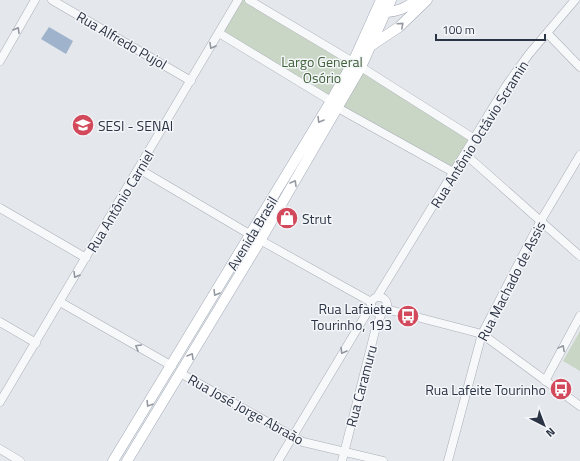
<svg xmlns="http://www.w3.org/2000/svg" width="580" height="461" viewBox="0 0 580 461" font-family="'Titillium Web',sans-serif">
<rect width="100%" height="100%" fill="#e4e7ec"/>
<path fill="#c9d6c5" d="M 238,0 L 249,0 L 353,62 L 331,101 L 219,33 Z
M 361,67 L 473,138 L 453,172 L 338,108 Z
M 580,331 L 580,371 L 563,361 Z"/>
<path fill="#9fb4cc" d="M 49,27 L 73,41 L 66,54 L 41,39 Z"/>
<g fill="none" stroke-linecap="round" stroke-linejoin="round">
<g stroke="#a9aeb7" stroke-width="9">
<path id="minor" d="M 52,0 L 191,81
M 249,0 L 353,62
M 219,33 L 331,101
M 547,33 L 580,67
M 0,61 L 35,0
M 361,67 L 473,138
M 338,108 L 453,172
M 465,154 L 580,256
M 139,169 L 251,235 L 371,302
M 0,208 L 86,258
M 377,297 L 506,86 L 529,54 L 575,0
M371 305a8 8 0 1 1 16 0a8 8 0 1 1-16 0Z
M 60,302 L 172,366
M 386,309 L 482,334 L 580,406
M 0,322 L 36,343
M 180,373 L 303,442 L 383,461
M 545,381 L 580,316
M 0,402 L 238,0
M 0,449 L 20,461
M 278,461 L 371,306
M 342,461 L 375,331 L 382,312
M 448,461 L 482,334 L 540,222 L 580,155"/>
</g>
<g stroke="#a3abb8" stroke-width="11">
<path id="major" d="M 383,12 C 393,13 408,8 415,0
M 372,45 L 399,27 L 427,0
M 113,461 L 331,101 L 353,62 L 381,0
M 127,461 L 260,241 L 361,67 L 391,0"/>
</g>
<use href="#minor" stroke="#f7f8fa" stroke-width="8"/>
<use href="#major" stroke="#fff" stroke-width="10"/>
</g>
<defs><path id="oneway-chevron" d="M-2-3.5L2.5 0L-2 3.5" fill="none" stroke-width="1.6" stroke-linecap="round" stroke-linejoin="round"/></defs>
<g stroke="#959aa2">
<use href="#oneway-chevron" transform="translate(401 25) rotate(-42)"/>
<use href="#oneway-chevron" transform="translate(320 120) rotate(121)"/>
<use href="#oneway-chevron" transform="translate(294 183) rotate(-60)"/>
<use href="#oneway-chevron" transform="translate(216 293) rotate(121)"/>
<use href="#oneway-chevron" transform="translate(191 356) rotate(-59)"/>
<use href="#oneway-chevron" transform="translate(149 404) rotate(122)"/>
</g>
<g stroke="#9196a0">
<use href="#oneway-chevron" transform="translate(17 30) rotate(-60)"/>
<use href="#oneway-chevron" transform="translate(212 46) rotate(120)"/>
<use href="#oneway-chevron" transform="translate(76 275) rotate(121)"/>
<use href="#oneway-chevron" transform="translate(138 347) rotate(-150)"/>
<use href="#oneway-chevron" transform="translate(562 348) rotate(-62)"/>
<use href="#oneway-chevron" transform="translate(343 351) rotate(121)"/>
</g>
<defs>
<g id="school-disc" transform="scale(1.15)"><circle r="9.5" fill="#d1495b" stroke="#f4f6f9"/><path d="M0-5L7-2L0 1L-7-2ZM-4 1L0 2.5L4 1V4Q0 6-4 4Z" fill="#fff"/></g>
<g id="shop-disc" transform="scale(1.15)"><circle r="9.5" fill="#d1495b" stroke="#f4f6f9"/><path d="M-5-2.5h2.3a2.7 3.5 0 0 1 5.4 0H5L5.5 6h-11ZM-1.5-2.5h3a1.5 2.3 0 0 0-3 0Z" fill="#fff"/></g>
<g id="bus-disc" transform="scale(1.15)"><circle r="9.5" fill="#d1495b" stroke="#f4f6f9"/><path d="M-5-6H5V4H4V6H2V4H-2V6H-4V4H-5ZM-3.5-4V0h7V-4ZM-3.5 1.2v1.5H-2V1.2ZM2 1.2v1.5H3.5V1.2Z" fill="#fff"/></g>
</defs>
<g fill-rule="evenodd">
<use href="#school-disc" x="83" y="125"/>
<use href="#shop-disc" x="287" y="218"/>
<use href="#bus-disc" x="408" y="316"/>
<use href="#bus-disc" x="561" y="389"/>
</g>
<g text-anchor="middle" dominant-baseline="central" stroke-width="3" stroke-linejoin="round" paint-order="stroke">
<g font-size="14" fill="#2b3445" stroke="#f4f6f9">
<text transform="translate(122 40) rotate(30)">Rua Alfredo Pujol</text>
<text transform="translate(479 134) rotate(-58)">Rua Antônio Octávio Scramin</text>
<text transform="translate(120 201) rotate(-59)">Rua Antônio Carniel</text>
<text transform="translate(252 233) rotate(-59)">Avenida Brasil</text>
<text transform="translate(511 281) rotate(-63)">Rua Machado de Assis</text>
<text transform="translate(361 386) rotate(-75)">Rua Caramuru</text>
<text transform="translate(246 409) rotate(29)">Rua José Jorge Abraão</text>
</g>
<g font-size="14" fill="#3f6138" stroke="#f4f6f9">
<text x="322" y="61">Largo General<tspan x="322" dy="16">Osório</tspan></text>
</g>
<g font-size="14" fill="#2b3445" stroke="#f4f6f9" text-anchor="start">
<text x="98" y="125">SESI - SENAI</text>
<text x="302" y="218">Strut</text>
<text x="392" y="308" text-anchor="end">Rua Lafaiete<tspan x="392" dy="16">Tourinho, 193</tspan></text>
<text x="546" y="389" text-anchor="end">Rua Lafeite Tourinho</text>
</g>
</g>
<g transform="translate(544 425) rotate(138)" stroke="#f4f6f9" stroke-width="3" paint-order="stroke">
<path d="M0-3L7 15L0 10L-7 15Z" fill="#2b3445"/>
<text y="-6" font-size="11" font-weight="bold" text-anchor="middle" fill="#2b3445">N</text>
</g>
<path d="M436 34v6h109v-6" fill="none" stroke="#2b3445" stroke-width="2"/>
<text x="442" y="34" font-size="12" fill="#2b3445" stroke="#f4f6f9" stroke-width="3" paint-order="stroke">100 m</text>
</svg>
